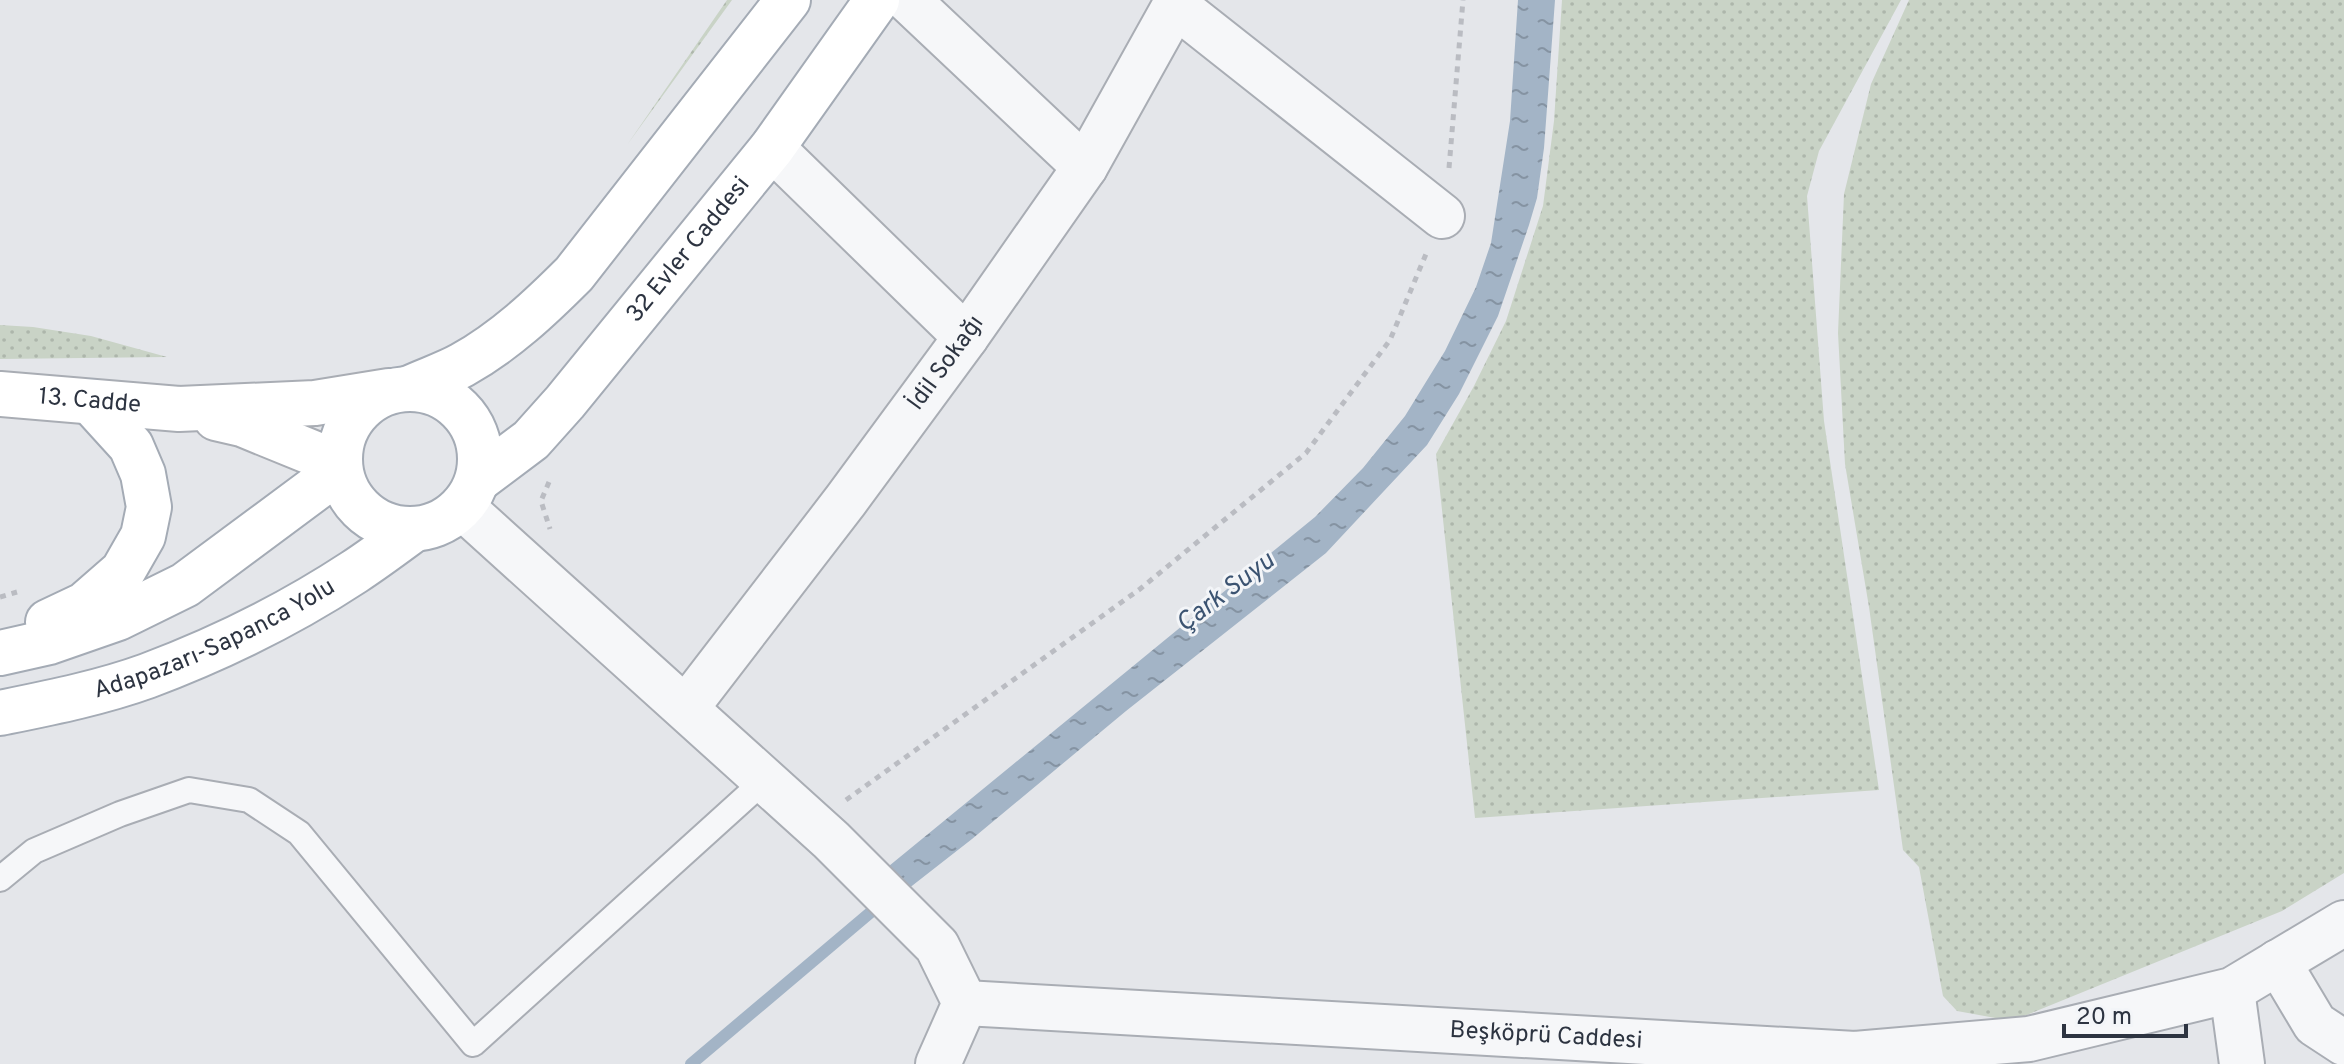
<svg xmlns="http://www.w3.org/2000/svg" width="2344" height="1064" viewBox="0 0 2344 1064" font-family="Overpass,sans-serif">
<defs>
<pattern id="grass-dots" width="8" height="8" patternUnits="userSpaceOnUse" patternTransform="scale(2)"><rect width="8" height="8" fill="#c9d3c6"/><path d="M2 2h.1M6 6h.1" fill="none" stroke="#adb6ab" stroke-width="1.8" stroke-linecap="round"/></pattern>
<pattern id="water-ripples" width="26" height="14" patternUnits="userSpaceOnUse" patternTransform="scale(2)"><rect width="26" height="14" fill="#a3b4c6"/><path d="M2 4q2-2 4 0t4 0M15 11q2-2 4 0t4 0" fill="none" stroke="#8593a2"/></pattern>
</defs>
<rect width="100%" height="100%" fill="#e4e6ea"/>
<path fill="url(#grass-dots)" d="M 727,0 L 732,0 L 627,145 Z
M 1562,0 L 1901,0 L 1819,151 L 1807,196 L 1824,421 L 1879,790 L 1475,818 L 1436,454 L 1474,386 L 1506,321 L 1543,206 L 1554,121 Z
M 1909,0 L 2344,0 L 2344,873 L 2282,911 L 2012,1021 L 1957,1011 L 1943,996 L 1919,867 L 1903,850 L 1869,607 L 1845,464 L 1838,333 L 1844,194 L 1871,84 Z
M 0,325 L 33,327 L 91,336 L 167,357 L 0,359 Z"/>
<path fill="url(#water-ripples)" d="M 1518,0 L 1555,0 L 1544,148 L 1537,198 L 1529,225 L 1498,316 L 1459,394 L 1427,445 L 1326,553 L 1126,711 L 972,839 L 899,896 L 878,875 L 1315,517 L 1363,468 L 1405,416 L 1445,351 L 1476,287 L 1491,243 L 1510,121 Z"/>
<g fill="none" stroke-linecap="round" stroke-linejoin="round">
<path stroke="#a3b4c6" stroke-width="12" d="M 691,1064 L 884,901"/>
<g stroke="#a9adb4" stroke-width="28">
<path id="lane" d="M 0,879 L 34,851 L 120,814 L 189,790 L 249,800 L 299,833 L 473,1044 L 765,780"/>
</g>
<g stroke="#a9adb4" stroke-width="48">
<g id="street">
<path d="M 908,0 L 1085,167"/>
<path d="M 1175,5 L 1442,216"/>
<path d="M 772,148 L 966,337"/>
<path d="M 462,507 L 831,840 L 937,946 L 965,1003 L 938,1064"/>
<path id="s1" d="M 686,708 L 846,500 L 966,337 L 1085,167 L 1178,0"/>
<path d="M 2278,962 L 2315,1024 L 2344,1043"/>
<path d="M 2232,990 L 2242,1064"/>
<path id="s2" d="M 965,1003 L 1855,1054 L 2029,1039 L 2232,990 L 2344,923"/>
</g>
</g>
<g stroke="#a9adb4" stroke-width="48">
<g id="secondary">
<path id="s3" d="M 0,394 L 179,409 L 315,403 L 389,391"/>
<path d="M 216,418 L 242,424 L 340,464"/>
</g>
</g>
<g stroke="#a4abb5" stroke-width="48">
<g id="primary">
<path d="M 410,388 C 427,380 446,374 462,365 C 505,341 540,308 574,274 L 788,0"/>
<circle cx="410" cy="459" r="70"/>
<path id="s4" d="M 479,479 L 531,440 L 565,402 L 772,148 L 877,0"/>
<path d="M 48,622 L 84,605 L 123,571 L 143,536 L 149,507 L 143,474 L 131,446 L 91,402"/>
<path d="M 0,653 L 49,642 L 118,618 L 185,585 L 340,470"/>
<path id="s5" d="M 0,713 C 49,703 100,693 147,676 C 219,649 290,614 354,572 C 374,559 394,544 413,530"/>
</g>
</g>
<path stroke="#babcc2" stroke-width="5" stroke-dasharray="6 6" stroke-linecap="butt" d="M 1449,168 L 1463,0
M 549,482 L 541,501 L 550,529
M 0,597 L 17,592
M 846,800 L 1140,589 L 1306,453 L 1390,340 L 1426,254"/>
<use href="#lane" stroke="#f6f7f9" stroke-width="24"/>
<use href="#street" stroke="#f6f7f9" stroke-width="44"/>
<use href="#secondary" stroke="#fff" stroke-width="44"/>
<use href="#primary" stroke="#fff" stroke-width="44"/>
</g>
<g text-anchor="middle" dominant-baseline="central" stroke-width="6" stroke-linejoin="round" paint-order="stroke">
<g font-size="24" fill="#2d3441" stroke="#f3f5f8">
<text stroke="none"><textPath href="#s4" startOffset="312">32 Evler Caddesi</textPath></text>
<text stroke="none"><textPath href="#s1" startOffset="432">İdil Sokağı</textPath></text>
<text stroke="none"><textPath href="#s3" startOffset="90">13. Cadde</textPath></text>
<text stroke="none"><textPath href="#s5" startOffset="228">Adapazarı-Sapanca Yolu</textPath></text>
<text stroke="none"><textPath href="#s2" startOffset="582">Beşköprü Caddesi</textPath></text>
</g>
<g font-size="26" font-style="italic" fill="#3b5371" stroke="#f3f5f8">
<text transform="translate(1226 593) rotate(-37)">Çark Suyu</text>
</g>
</g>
<path d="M2064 1024v12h122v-12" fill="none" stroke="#2d3441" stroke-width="4"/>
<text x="2076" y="1024" font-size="24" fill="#2d3441" stroke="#f3f5f8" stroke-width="6" paint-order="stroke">20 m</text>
</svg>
